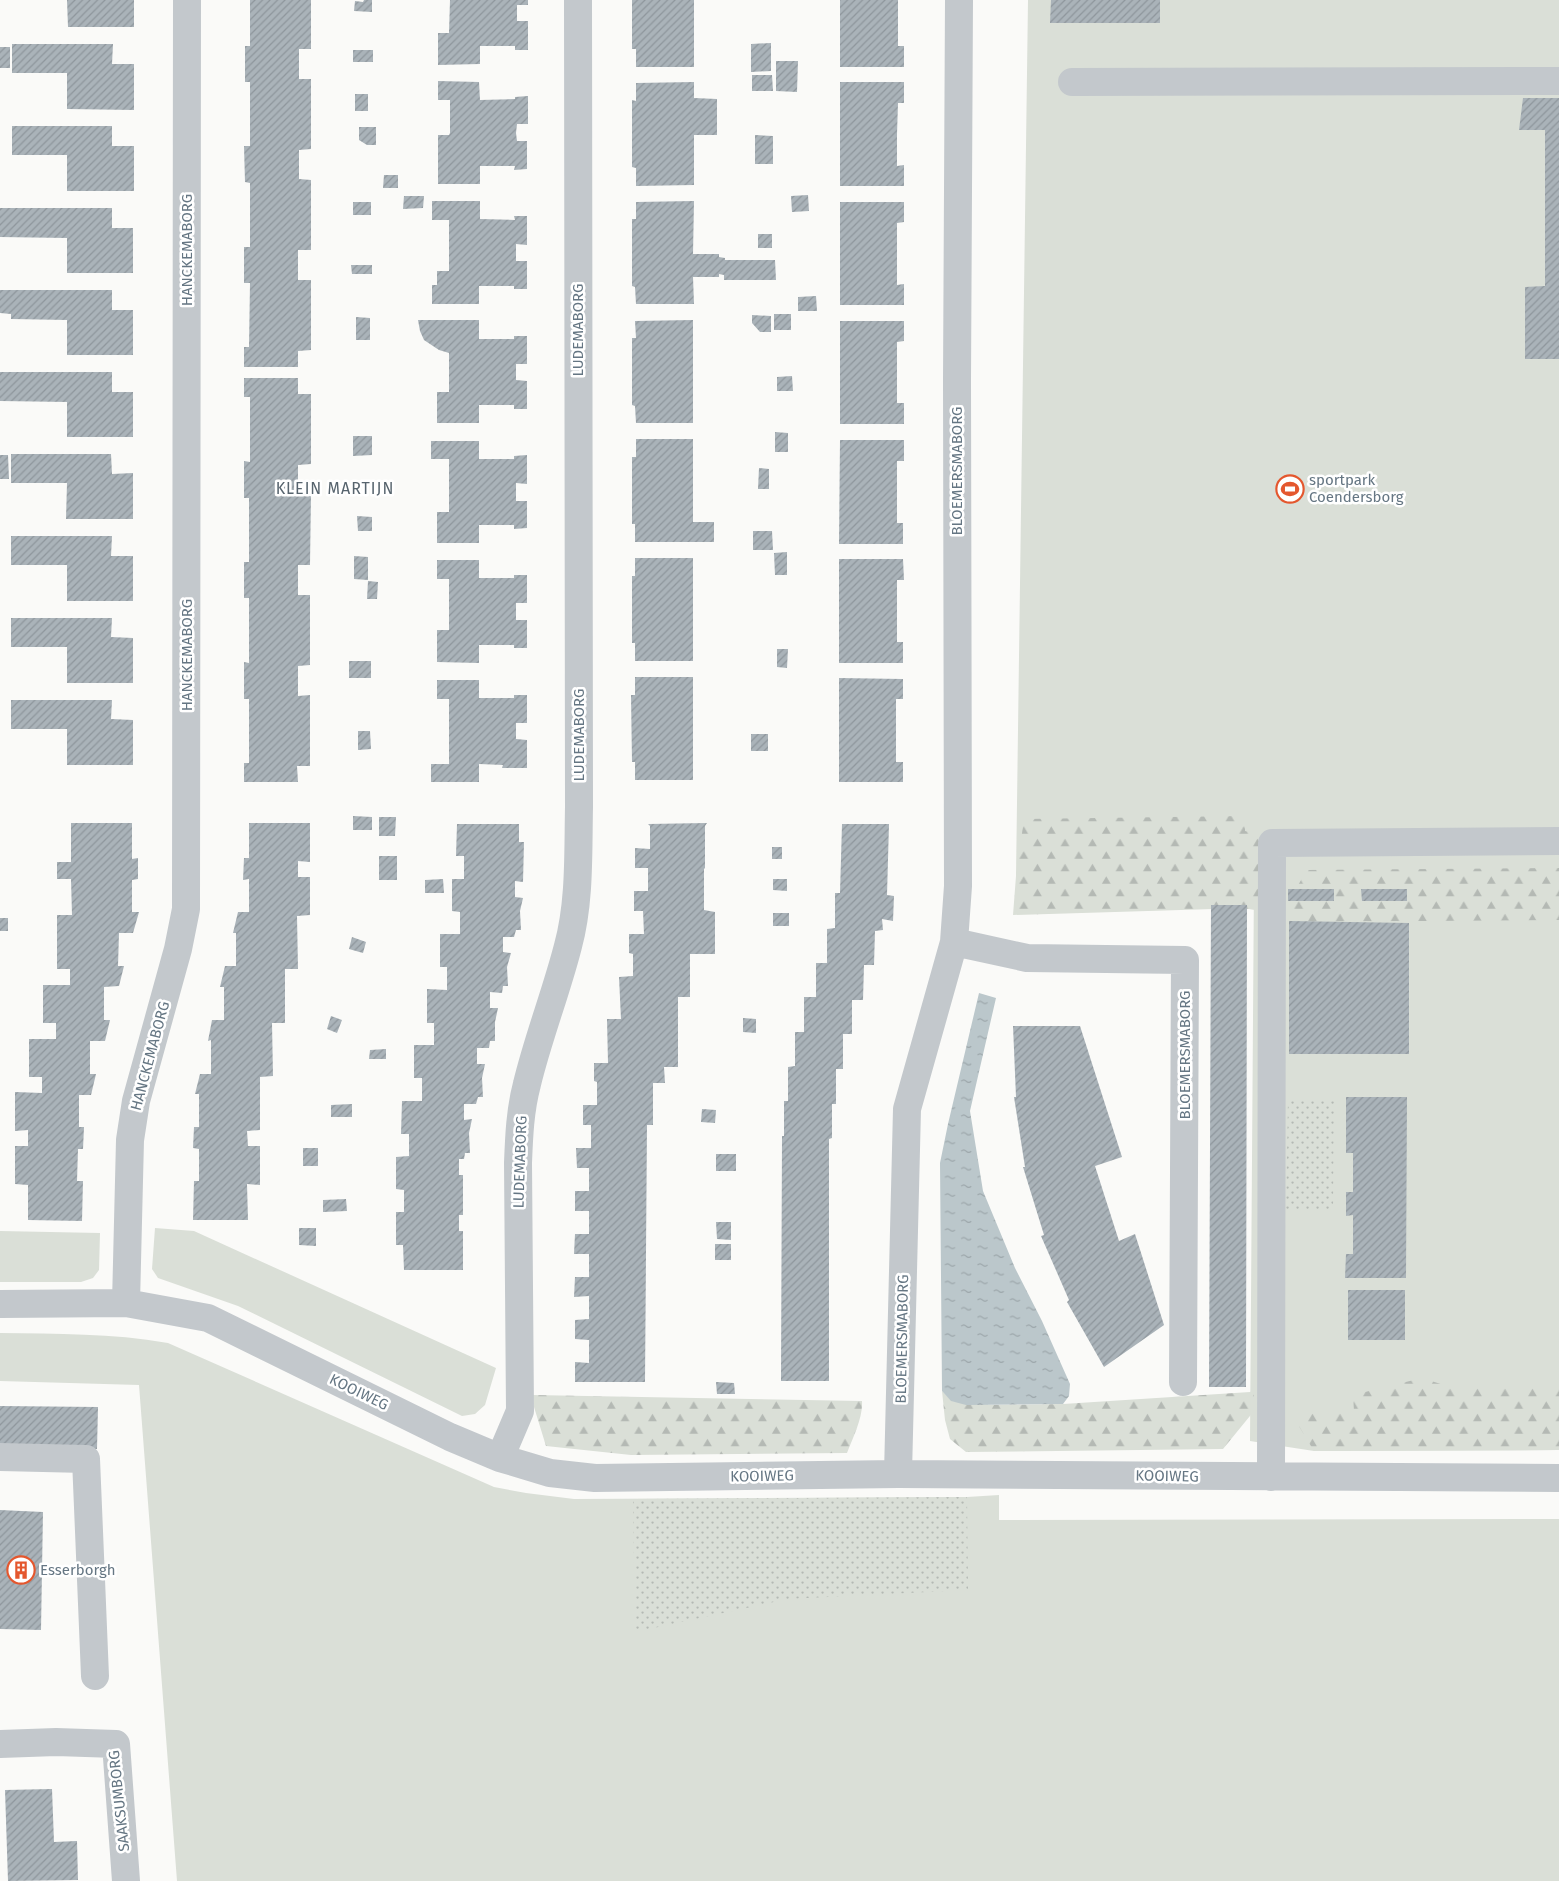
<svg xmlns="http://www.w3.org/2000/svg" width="1559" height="1881" viewBox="0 0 1559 1881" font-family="'Fira Sans',sans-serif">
<defs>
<pattern id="forest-firs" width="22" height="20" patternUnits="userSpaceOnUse" patternTransform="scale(1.25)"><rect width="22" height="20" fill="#dadfd7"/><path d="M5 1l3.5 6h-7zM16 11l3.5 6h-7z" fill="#b4b9b4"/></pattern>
<pattern id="park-dots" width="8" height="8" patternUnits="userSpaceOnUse" patternTransform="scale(1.25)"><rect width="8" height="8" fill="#dadfd7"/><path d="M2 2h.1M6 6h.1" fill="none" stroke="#b4b9b4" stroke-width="1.8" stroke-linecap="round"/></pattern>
<pattern id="water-ripples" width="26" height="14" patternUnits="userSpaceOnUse" patternTransform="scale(1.25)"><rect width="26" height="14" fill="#bbc7cb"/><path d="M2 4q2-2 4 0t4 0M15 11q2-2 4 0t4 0" fill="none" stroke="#9ca6aa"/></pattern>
<pattern id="building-hatch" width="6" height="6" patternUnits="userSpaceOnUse" patternTransform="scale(1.25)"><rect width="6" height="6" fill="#aab3b9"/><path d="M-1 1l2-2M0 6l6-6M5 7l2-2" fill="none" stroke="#8e969c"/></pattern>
</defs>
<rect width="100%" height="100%" fill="#fafaf8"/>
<path fill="#dadfd7" d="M 1028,0 L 1559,0 L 1559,1450 L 1314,1451 L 1250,1441 L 1254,878 L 1016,876 Z
M 155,1228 L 194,1231 L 496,1368 L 485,1405 L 475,1414 L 462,1416 L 238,1306 L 158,1278 L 152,1269 Z
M 0,1231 L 100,1233 L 99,1270 L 93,1278 L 81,1282 L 0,1282 Z
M 0,1333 C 58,1334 111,1333 168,1343 L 494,1487 L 526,1493 L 574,1499 L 967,1497 L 999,1495 L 999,1520 L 1559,1519 L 1559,1881 L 177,1881 L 139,1385 L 0,1381 Z"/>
<path fill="url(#forest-firs)" d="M 1245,816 L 1245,831 L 1261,834 L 1260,911 L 1249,909 L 1214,909 L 1013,915 L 1016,876 L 1024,819 Z
M 1559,868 L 1559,920 L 1290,922 L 1297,887 L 1307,870 Z
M 1422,1378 L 1450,1387 L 1559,1387 L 1559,1450 L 1314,1451 L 1292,1415 L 1354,1411 L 1353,1395 Z
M 1254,1390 L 1254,1411 L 1223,1449 L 966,1452 L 950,1439 L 945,1420 L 942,1391 L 952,1401 L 990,1405 L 1063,1404 L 1250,1392 Z
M 533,1395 L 862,1401 C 863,1418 853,1437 847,1453 L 631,1455 L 546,1446 L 534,1407 Z"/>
<path fill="url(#park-dots)" d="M 1288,1100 L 1334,1100 L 1333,1211 L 1286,1210 Z
M 967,1497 L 968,1590 L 788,1599 L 635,1632 L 633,1499 Z"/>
<path fill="url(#water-ripples)" d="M 979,993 L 996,998 L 970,1111 L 983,1191 L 1015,1268 L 1042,1321 L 1070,1384 L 1069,1396 L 1063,1404 L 966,1405 L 951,1401 L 942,1391 L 940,1163 L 948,1124 Z"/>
<path fill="url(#building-hatch)" d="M 67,0 L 134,0 L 134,27 L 68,27 Z
M 250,0 L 311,0 L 311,49 L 299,49 L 299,79 L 311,79 L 311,149 L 299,150 L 299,179 L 311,180 L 311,250 L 298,250 L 298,280 L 311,280 L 311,350 L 298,351 L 298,367 L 244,367 L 244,347 L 249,347 L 250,283 L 244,283 L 244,247 L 250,247 L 250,183 L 245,182 L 244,146 L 250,146 L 250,82 L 245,82 L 245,46 L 250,46 Z
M 364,0 L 372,0 L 372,12 L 354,11 L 355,1 L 363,2 Z
M 450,0 L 528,0 L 528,5 L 517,5 L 517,21 L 528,21 L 528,50 L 515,50 L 515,46 L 480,46 L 480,64 L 438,65 L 438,33 L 449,33 Z
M 632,0 L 694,0 L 694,67 L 636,67 L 636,49 L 632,49 Z
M 840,0 L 898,0 L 898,46 L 904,46 L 904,67 L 840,67 Z
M 1051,0 L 1160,0 L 1160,23 L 1050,23 Z
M 771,43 L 771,71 L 751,72 L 751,44 Z
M 12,44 L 113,44 L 112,64 L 134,64 L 134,110 L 67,109 L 67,73 L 12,73 Z
M 0,47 L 10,47 L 10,68 L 0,68 Z
M 353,50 L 373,50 L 373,62 L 353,62 Z
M 776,61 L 798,61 L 797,92 L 776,91 Z
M 752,75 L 772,75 L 773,91 L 752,91 Z
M 438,81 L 479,82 L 480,100 L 515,99 L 515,97 L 528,96 L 528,124 L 517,124 L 516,133 L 517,141 L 527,141 L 527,169 L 514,170 L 515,166 L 480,166 L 480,184 L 438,184 L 438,135 L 449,135 L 450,133 L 450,100 L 438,100 Z
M 694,82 L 694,98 L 717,99 L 717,135 L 694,135 L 694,185 L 636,186 L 636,168 L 632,167 L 632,100 L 636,101 L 636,83 Z
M 840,82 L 904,82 L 904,103 L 898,103 L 897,134 L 897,166 L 904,165 L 904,186 L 840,186 Z
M 355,94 L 368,94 L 368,111 L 355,111 Z
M 1523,98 L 1559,98 L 1559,359 L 1525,359 L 1525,287 L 1545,286 L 1545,130 L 1519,130 Z
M 12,126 L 112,126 L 112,146 L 134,146 L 134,191 L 67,191 L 67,155 L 12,155 Z
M 359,127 L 376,127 L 376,145 L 367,145 L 359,140 Z
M 755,135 L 773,136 L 773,164 L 755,164 Z
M 384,175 L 398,175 L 398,188 L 383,188 Z
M 808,195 L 809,211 L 792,212 L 791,196 Z
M 404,196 L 424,196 L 423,208 L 403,209 Z
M 432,201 L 480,201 L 480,219 L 515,220 L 514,216 L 527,216 L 527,245 L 516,244 L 516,261 L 527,261 L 527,289 L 514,289 L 514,286 L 479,286 L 479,304 L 432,304 L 432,285 L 437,285 L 437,271 L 449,271 L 449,220 L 432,220 Z
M 694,201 L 693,254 L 719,254 L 719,257 L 725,258 L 725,260 L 775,260 L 776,280 L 724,280 L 724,275 L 719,274 L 719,277 L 693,277 L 694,304 L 636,304 L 635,287 L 632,286 L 632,219 L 636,219 L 636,202 Z
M 353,202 L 371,202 L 371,215 L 353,215 Z
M 840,202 L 904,202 L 904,222 L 897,223 L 897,285 L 904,284 L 904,305 L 840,305 Z
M 0,208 L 112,208 L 112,228 L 133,228 L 133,273 L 67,273 L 67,238 L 0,237 Z
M 758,234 L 772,234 L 772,248 L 758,248 Z
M 351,265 L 372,265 L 372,274 L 352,274 Z
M 0,290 L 112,290 L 112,310 L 133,310 L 133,355 L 67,355 L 67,320 L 11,319 L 11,314 L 0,313 Z
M 816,296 L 817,311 L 798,311 L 798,297 Z
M 774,314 L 791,314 L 791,330 L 774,330 Z
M 752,315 L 771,316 L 771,332 L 760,332 L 752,323 Z
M 356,317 L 370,318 L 370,340 L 356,340 Z
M 418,320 L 479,320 L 479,339 L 514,339 L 514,336 L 527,336 L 527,364 L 516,364 L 516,380 L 527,381 L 527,409 L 514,409 L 514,405 L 479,405 L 479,423 L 437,423 L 437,392 L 449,392 L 449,353 L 439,350 L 424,340 L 420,331 Z
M 693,320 L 693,423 L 636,423 L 635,406 L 632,405 L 632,338 L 636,338 L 635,321 Z
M 840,321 L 904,321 L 904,341 L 897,342 L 897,403 L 904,403 L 904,424 L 840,424 Z
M 0,372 L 112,372 L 112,392 L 133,392 L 133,437 L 67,437 L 67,402 L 0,401 Z
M 792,376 L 793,391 L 777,391 L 777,377 Z
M 244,378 L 298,378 L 298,394 L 311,394 L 311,464 L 298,465 L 298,495 L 311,494 L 310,565 L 298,565 L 298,595 L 310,595 L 310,665 L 298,666 L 298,696 L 310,695 L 310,766 L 297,766 L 298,782 L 244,782 L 244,763 L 249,763 L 249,699 L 244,699 L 244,662 L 249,663 L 249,598 L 244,598 L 244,562 L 249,562 L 249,498 L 244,498 L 244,461 L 250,462 L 250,397 L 244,397 Z
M 775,432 L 788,433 L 788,452 L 775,452 Z
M 353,436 L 372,436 L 372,455 L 353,456 Z
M 636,439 L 693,439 L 693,522 L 714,522 L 714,542 L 635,542 L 635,524 L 632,524 L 632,457 L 636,457 Z
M 840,440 L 904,440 L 904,461 L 897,461 L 897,523 L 903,523 L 903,544 L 839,544 Z
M 431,441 L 479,441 L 479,459 L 514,459 L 514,456 L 527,455 L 527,484 L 516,483 L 516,501 L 527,501 L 527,528 L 514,529 L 514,525 L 479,525 L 479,543 L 437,543 L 437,512 L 449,512 L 449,459 L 431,459 Z
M 11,454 L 111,454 L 112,474 L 133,473 L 133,519 L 66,519 L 67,483 L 11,483 Z
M 0,455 L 8,455 L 9,479 L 0,479 Z
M 759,468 L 769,469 L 769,489 L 758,489 Z
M 357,516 L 372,517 L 372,531 L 358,531 Z
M 753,531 L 772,531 L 773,550 L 753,550 Z
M 11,536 L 112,536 L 111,556 L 133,556 L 133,601 L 67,601 L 67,565 L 11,565 Z
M 787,552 L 787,575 L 775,575 L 774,553 Z
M 354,556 L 368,557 L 368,580 L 354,579 Z
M 635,558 L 693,558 L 693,661 L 635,661 L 635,643 L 632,643 L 632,576 L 635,576 Z
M 839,559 L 903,559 L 904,580 L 897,580 L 897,642 L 903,642 L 903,663 L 839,663 Z
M 437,560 L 479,560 L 479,578 L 514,578 L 514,575 L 527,575 L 527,603 L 516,603 L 516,620 L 527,620 L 527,648 L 514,648 L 514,645 L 479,645 L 479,663 L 437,662 L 437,630 L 449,630 L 449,579 L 437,579 Z
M 368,581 L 378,582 L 377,599 L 367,599 Z
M 11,618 L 112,618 L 111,637 L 133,638 L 133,683 L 67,683 L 67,647 L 11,647 Z
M 777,649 L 788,649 L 787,668 L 777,667 Z
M 349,661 L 371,661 L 371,678 L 349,678 Z
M 635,677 L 693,677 L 693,780 L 635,780 L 635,762 L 632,762 L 631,695 L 635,695 Z
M 839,678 L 903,679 L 903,699 L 896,699 L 896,762 L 903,762 L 903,782 L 839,782 Z
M 437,680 L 479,680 L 479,698 L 514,698 L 514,695 L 527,695 L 527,723 L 516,723 L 516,739 L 527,740 L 527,768 L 502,768 L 503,765 L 479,764 L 479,782 L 431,782 L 431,764 L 449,764 L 449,699 L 437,699 Z
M 11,700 L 112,700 L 111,719 L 133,720 L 133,765 L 67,765 L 67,729 L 11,729 Z
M 358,731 L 370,731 L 371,749 L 358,750 Z
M 751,734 L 768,734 L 768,751 L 751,751 Z
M 353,816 L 372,817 L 372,830 L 353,830 Z
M 379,817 L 396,817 L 395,836 L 379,836 Z
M 71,823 L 132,823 L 132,859 L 138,858 L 138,879 L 132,880 L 132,912 L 139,912 L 133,933 L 119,933 L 118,966 L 124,966 L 119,986 L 104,987 L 104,1020 L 110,1020 L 105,1041 L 90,1041 L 90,1074 L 96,1074 L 91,1095 L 79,1095 L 79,1127 L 84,1127 L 83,1149 L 78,1149 L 77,1181 L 83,1181 L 82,1221 L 28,1220 L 28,1185 L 15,1184 L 15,1146 L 28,1146 L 28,1130 L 15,1131 L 15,1092 L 42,1093 L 42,1077 L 29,1077 L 29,1039 L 56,1039 L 56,1023 L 43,1023 L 43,985 L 70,985 L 70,969 L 57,969 L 57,915 L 72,915 L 71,879 L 57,879 L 57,862 L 71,862 Z
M 249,823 L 310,823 L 310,862 L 298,861 L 298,877 L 310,877 L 310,915 L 297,916 L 298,969 L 285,969 L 285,1023 L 272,1023 L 273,1076 L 260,1077 L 260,1130 L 247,1131 L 248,1146 L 260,1146 L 260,1185 L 247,1184 L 248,1220 L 193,1220 L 194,1181 L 199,1181 L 199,1149 L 193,1148 L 194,1127 L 199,1127 L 199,1094 L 195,1094 L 200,1074 L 211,1074 L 211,1040 L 208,1041 L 212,1020 L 224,1020 L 224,987 L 220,987 L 225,966 L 236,966 L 236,933 L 233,933 L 238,912 L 249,912 L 249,879 L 243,880 L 244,858 L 249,858 Z
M 707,823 L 705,826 L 705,868 L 704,869 L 704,910 L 715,912 L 715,954 L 690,954 L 690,997 L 678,997 L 678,1067 L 664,1067 L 665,1083 L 653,1083 L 653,1125 L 647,1125 L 645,1382 L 575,1382 L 575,1362 L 589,1363 L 589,1340 L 575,1339 L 575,1320 L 589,1319 L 589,1296 L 574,1297 L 575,1277 L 589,1277 L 589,1254 L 574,1254 L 575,1234 L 589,1234 L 589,1211 L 575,1211 L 575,1191 L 589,1191 L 589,1168 L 577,1168 L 576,1148 L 591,1148 L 591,1125 L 583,1125 L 583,1105 L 597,1105 L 597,1082 L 594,1081 L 594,1063 L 608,1063 L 607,1019 L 621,1019 L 619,977 L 633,976 L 633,954 L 629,953 L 629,934 L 644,934 L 643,911 L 634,911 L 634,891 L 648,891 L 648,868 L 635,868 L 635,848 L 650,849 L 650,826 L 648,824 Z
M 457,824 L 519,824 L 519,842 L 524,842 L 523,882 L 515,881 L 515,897 L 523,898 L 520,911 L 521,930 L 516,930 L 514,937 L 503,937 L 503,952 L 511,953 L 507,967 L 508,986 L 503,986 L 502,993 L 490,992 L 490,1008 L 498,1008 L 495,1022 L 495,1041 L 490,1041 L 489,1048 L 477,1048 L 477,1064 L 485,1064 L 482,1078 L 483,1097 L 478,1097 L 476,1104 L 464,1104 L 464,1120 L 472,1119 L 469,1133 L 470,1153 L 465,1153 L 464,1159 L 459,1159 L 459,1175 L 463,1175 L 463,1215 L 459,1215 L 459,1231 L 463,1231 L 463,1270 L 404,1270 L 403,1245 L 396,1245 L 396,1212 L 404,1212 L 404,1190 L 396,1189 L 396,1157 L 409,1156 L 409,1134 L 401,1134 L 402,1101 L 422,1101 L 422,1078 L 414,1078 L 414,1045 L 434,1045 L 434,1023 L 427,1023 L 427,989 L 447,990 L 447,967 L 440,967 L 440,934 L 460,934 L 460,912 L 452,911 L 452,879 L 464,879 L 464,856 L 456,856 Z
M 842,824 L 889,824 L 887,895 L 894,896 L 893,921 L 882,919 L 883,930 L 875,931 L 874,965 L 864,965 L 863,1000 L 852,1000 L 852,1034 L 843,1034 L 843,1069 L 836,1069 L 836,1104 L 832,1104 L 832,1138 L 829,1139 L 829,1381 L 781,1381 L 782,1136 L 784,1136 L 784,1101 L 788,1101 L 788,1067 L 795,1066 L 795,1032 L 804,1032 L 804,997 L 816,997 L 816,963 L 827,963 L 827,929 L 835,928 L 835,893 L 840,893 Z
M 772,847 L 782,847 L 782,859 L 772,859 Z
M 379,856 L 397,856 L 397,880 L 379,880 Z
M 443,879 L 444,893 L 425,893 L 425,880 Z
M 773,879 L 787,879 L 787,891 L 773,890 Z
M 1288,889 L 1334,889 L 1334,901 L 1288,901 Z
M 1361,889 L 1407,889 L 1407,901 L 1362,901 Z
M 1211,905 L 1247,905 L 1246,1387 L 1209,1387 Z
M 773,913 L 789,913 L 789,926 L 773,926 Z
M 0,918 L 8,918 L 8,931 L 0,931 Z
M 1289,921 L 1409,923 L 1409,1054 L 1289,1054 Z
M 352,937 L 366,942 L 363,953 L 349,949 Z
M 331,1016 L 342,1020 L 337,1033 L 327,1029 Z
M 743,1018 L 756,1019 L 756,1033 L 743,1032 Z
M 1013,1026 L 1080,1026 L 1122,1157 L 1095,1166 L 1119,1241 L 1135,1234 L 1164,1325 L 1104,1367 L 1067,1302 L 1069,1300 L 1041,1236 L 1044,1235 L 1023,1167 L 1025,1167 L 1014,1097 L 1016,1097 Z
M 386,1049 L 386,1059 L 369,1059 L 370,1050 Z
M 1346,1097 L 1407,1097 L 1406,1278 L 1345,1278 L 1346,1254 L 1353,1254 L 1353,1215 L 1346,1216 L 1346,1192 L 1353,1192 L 1353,1153 L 1346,1153 Z
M 352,1104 L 352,1117 L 331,1117 L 331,1105 Z
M 702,1109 L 716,1110 L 715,1123 L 701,1122 Z
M 303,1148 L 318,1148 L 318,1166 L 303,1166 Z
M 716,1154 L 736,1154 L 736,1171 L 716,1171 Z
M 346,1199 L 347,1211 L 323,1212 L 323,1200 Z
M 716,1222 L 731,1222 L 731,1240 L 717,1239 Z
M 299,1228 L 316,1228 L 316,1246 L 299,1245 Z
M 715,1244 L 731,1244 L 731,1260 L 715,1260 Z
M 1348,1290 L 1405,1290 L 1405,1340 L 1348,1340 Z
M 716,1382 L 734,1383 L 735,1394 L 717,1394 Z
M 0,1406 L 98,1407 L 97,1449 L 0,1448 Z
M 0,1510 L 43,1512 L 41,1630 L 0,1629 Z
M 52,1789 L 54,1842 L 77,1841 L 78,1880 L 8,1881 L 5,1790 Z"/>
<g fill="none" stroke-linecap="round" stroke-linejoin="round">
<path stroke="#c3c8cc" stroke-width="28" d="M 1072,82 L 1559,81
M 954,942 L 1027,958 L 1185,960 L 1183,1382
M 126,1303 L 130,1140 L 136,1101 L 178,949 L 186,909 L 187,0
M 0,1304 L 126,1303 L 208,1318 L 450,1437 L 500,1458 L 550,1473 L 595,1478 L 898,1474 L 1559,1478
M 0,1457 L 86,1459 L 95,1676
M 500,1458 L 520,1411 L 518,1163 C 519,1137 520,1110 527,1084 C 538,1038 556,993 568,946 C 580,902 578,853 579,807 L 578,0
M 898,1474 L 907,1109 L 954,942 L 958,886 L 957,381 L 959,0
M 1271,1477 L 1272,843 L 1559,841
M 0,1744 L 56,1742 L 116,1744 L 126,1881"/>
</g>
<defs>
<g id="stadium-ring" transform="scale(1.4375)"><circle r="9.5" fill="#fff" stroke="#e4572e" stroke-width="1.5"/><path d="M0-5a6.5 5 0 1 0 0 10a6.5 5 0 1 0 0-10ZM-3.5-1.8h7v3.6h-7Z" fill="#e4572e"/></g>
<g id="building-ring" transform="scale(1.4375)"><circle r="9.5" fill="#fff" stroke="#e4572e" stroke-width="1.5"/><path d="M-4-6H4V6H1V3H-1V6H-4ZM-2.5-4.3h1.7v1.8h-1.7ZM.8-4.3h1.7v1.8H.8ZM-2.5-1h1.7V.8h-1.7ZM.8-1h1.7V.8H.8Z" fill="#e4572e"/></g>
</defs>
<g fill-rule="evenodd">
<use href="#stadium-ring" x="1290" y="489"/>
<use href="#building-ring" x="21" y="1570"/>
</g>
<g text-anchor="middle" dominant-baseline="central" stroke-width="5" stroke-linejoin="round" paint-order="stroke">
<g font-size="15" fill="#657683" stroke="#fff">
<text transform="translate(187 250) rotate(-90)">HANCKEMABORG</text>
<text transform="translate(578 330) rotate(-90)">LUDEMABORG</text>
<text transform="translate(957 471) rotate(-90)">BLOEMERSMABORG</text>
<text transform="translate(187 655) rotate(-90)">HANCKEMABORG</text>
<text transform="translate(579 735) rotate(-90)">LUDEMABORG</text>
<text transform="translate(1185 1055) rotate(-90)">BLOEMERSMABORG</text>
<text transform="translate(150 1056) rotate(-75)">HANCKEMABORG</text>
<text transform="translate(520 1162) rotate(-88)">LUDEMABORG</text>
<text transform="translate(902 1339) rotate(-89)">BLOEMERSMABORG</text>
<text transform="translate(359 1392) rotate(26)">KOOIWEG</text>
<text transform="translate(762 1476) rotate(-1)">KOOIWEG</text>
<text transform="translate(1167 1476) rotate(1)">KOOIWEG</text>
<text transform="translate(119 1801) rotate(-96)">SAAKSUMBORG</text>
</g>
<g font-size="15" fill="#657683" stroke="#fff" text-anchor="start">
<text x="1309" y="480">sportpark<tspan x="1309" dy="17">Coendersborg</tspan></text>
<text x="40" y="1570">Esserborgh</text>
</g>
<g font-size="16" letter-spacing="1" fill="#57646e" stroke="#fff">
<text x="335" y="488">KLEIN MARTIJN</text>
</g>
</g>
</svg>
